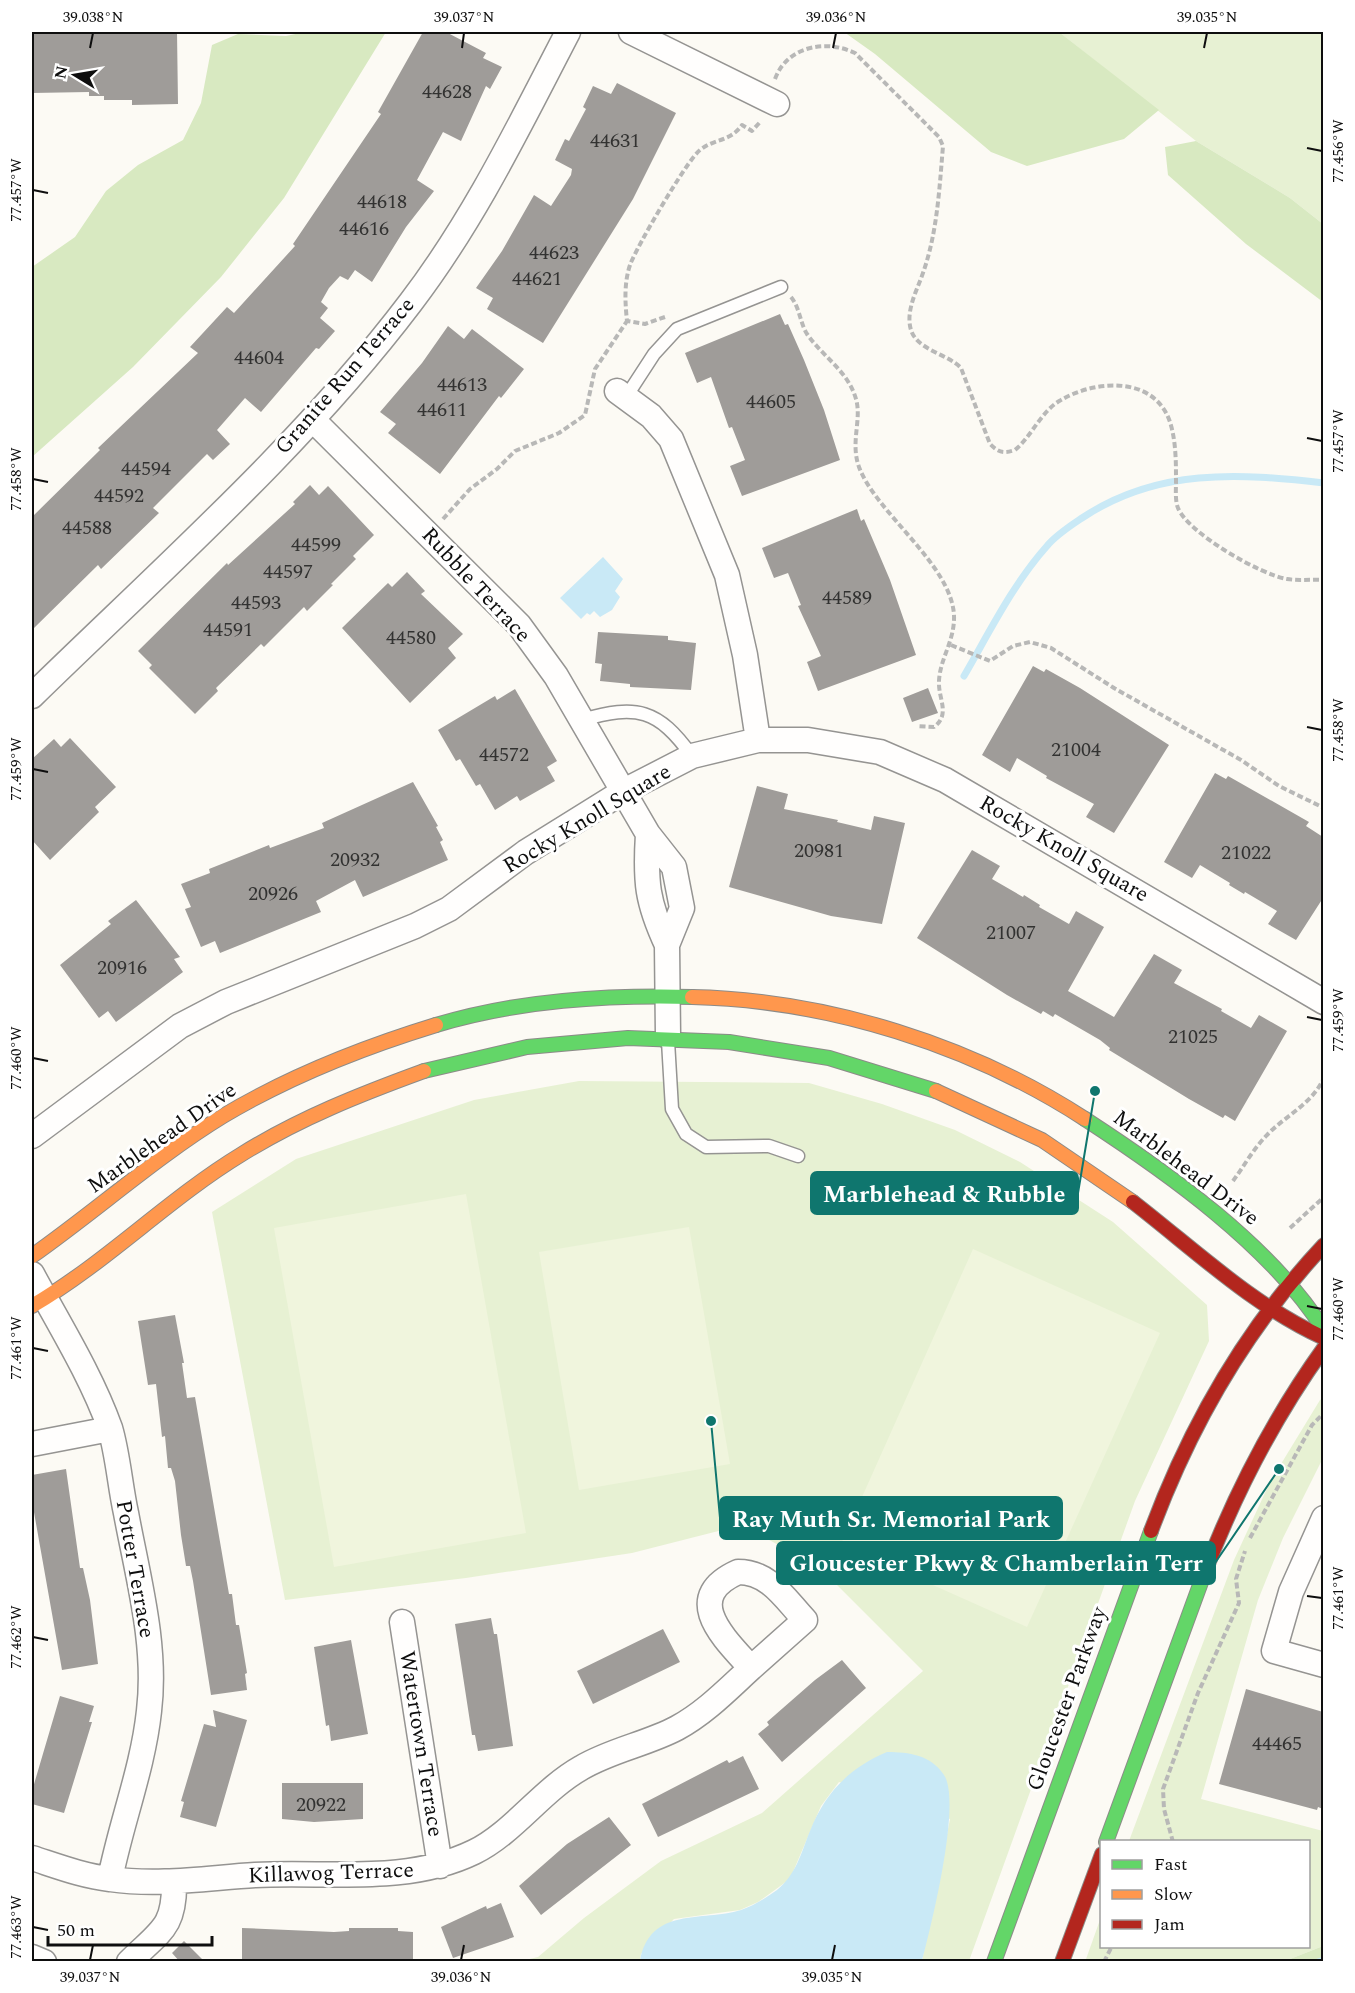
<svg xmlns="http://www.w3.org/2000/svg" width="1355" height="1993" viewBox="0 0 1355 1993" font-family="Spectral,serif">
<rect width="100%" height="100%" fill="#fcfaf4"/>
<path fill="#e7f1d3" d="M 1059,32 L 1323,32 L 1323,224 L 1290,198 L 1196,141 Z
M 579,1081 L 809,1083 L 882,1104 L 955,1130 L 1020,1162 L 1113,1222 L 1207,1305 L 1209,1341 L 1135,1501 L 969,1961 L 922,1961 L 950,1819 L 839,1782 L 821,1806 L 790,1879 L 758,1902 L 740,1910 L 674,1919 L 641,1954 L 640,1961 L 521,1961 L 538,1957 L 584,1918 L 661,1861 L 762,1813 L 923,1671 L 820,1568 L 742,1525 L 632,1553 L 466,1578 L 285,1600 L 212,1212 L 296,1159 L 474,1100 Z
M 1323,1398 L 1323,1458 L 1283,1538 L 1258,1600 L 1201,1799 L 1323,1831 L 1323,1946 L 1285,1961 L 1085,1962 L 1101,1917 L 1102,1946 L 1308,1946 L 1308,1842 L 1129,1841 L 1234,1560 L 1270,1482 L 1320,1400 Z"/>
<path fill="#d8e9c1" d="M 305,32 L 386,32 L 284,198 L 221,277 L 133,367 L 32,457 L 32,267 L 75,237 L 106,191 L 138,165 L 183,140 L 201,103 L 212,45 L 238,34 L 286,36 Z
M 844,32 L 1059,32 L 1159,110 L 1124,139 L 1027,166 L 991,152 L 875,54 Z
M 1196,141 L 1290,198 L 1323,224 L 1323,302 L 1246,244 L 1168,175 L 1165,147 Z
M 1323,1946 L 1323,1961 L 1285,1961 Z"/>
<path fill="#f0f5dd" d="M 466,1194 L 526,1533 L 334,1567 L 274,1228 Z
M 689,1227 L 730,1464 L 579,1490 L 539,1252 Z
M 973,1249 L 1160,1333 L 1027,1627 L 841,1544 Z"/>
<path fill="#c9e9f6" d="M 603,557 L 623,579 L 615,591 L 620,597 L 612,610 L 600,617 L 594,611 L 590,615 L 587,613 L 581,619 L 560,598 Z
M 887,1752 C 909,1752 931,1755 944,1775 C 962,1802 931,1927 922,1961 L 640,1961 C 650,1906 702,1922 741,1910 C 753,1906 766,1898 777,1890 C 796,1875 801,1853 810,1831 C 825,1793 849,1768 887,1752 Z"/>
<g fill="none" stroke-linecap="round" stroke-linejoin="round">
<path stroke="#c9e9f6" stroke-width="7" d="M 964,676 C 989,633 1013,584 1047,546 C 1056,535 1070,526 1082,518 C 1157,468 1238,473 1324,483
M 1318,1962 L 1324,1960"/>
</g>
<path fill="#9f9c99" d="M 32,32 L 177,32 L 178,104 L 132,105 L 132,100 L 104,100 L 104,96 L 89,96 L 89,92 L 32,93 Z
M 423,32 L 446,32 L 486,53 L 483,58 L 502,67 L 490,89 L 486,86 L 461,141 L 443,132 L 417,180 L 434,191 L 406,227 L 372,282 L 355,270 L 348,280 L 340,276 L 329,288 L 321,302 L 328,308 L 320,318 L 335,331 L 319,349 L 316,348 L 261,412 L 245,398 L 217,430 L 230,444 L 213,460 L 207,454 L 153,508 L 159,513 L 101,569 L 98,565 L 32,630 L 32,517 L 100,450 L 98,448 L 198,353 L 190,347 L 227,307 L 234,313 L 295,246 L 293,244 L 381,114 L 378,112 Z
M 617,83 L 676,113 L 633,199 L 543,343 L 487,309 L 493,298 L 476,288 L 502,251 L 534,195 L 551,206 L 571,175 L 572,169 L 555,160 L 565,139 L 569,141 L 586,109 L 583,107 L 593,86 L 611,94 Z
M 780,314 L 785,325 L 788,324 L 804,360 L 824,410 L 840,460 L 742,496 L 730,466 L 745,460 L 732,427 L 729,428 L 711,377 L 697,383 L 685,353 Z
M 448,326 L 464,339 L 472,329 L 524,369 L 501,398 L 499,396 L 440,474 L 388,433 L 396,424 L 380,412 L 422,363 Z
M 310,485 L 319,495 L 328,486 L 374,535 L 353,556 L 356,559 L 331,584 L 333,585 L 307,611 L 304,607 L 264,647 L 261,644 L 216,688 L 218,691 L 195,714 L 149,668 L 152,665 L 138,651 L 227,563 L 228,565 L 295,504 L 293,502 Z
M 857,509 L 861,521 L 864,519 L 890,580 L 916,655 L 818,691 L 807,662 L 821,656 L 798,606 L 801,605 L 788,573 L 774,578 L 762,548 Z
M 407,572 L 425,591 L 421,594 L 463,634 L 448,648 L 456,658 L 410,703 L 342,628 L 388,583 L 392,587 Z
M 598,632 L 668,636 L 668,640 L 696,643 L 691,690 L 630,687 L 630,684 L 600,681 L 602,664 L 595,663 Z
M 1033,666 L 1044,672 L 1046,669 L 1080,688 L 1169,745 L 1114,833 L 1086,817 L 1094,804 L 1046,778 L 1047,776 L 1017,758 L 1010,772 L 982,755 Z
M 928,688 L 938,713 L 912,722 L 903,698 Z
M 515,689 L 557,761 L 547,767 L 555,781 L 520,801 L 517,796 L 495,810 L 480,784 L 476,786 L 460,759 L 456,761 L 438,730 L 495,696 L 497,700 Z
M 70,738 L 116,787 L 95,807 L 99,812 L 50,860 L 32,840 L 32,759 L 54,739 L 61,747 Z
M 1215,773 L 1226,779 L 1228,776 L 1309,822 L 1306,826 L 1323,837 L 1323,898 L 1296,940 L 1268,924 L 1277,911 L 1245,892 L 1244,894 L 1229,885 L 1230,883 L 1200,865 L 1192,878 L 1164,862 Z
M 413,782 L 438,826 L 436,827 L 443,840 L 440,842 L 448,860 L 363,897 L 355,880 L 316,901 L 321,912 L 220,953 L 215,941 L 201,947 L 185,909 L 191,907 L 181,884 L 210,873 L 209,869 L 269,845 L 270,848 L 324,828 L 322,823 Z
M 757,786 L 788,794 L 784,809 L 838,820 L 837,822 L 871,830 L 874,816 L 905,823 L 882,924 L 831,916 L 729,887 Z
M 972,850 L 1000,866 L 992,879 L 1023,897 L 1024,895 L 1040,905 L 1039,907 L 1069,924 L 1076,911 L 1104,927 L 1068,991 L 1114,1017 L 1154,954 L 1182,970 L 1174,983 L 1222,1009 L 1221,1011 L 1251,1028 L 1259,1015 L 1287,1031 L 1235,1121 L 1225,1115 L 1223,1118 L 1189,1099 L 1109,1050 L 1110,1048 L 1100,1040 L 1055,1014 L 1053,1017 L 1043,1011 L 1041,1014 L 1007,995 L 917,938 Z
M 136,900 L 180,957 L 174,959 L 183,972 L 116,1022 L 108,1011 L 99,1018 L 60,965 L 111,924 L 108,921 Z
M 175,1315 L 184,1363 L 182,1363 L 187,1398 L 195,1397 L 229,1594 L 232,1594 L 236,1625 L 239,1625 L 247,1673 L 245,1674 L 247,1690 L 211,1695 L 193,1581 L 190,1566 L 186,1566 L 181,1535 L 175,1481 L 171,1468 L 168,1468 L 165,1436 L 162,1437 L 156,1384 L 148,1385 L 138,1321 Z
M 66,1469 L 80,1568 L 83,1568 L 90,1600 L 98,1664 L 62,1670 L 32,1501 L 32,1475 Z
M 491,1618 L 494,1634 L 497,1634 L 513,1746 L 478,1751 L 475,1735 L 472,1735 L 455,1624 Z
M 663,1629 L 680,1662 L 593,1704 L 577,1671 Z
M 351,1640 L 368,1734 L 331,1741 L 329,1725 L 326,1726 L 314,1647 Z
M 842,1660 L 866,1688 L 782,1762 L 758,1734 L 769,1725 L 767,1722 L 815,1680 Z
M 1246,1689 L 1323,1712 L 1323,1809 L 1318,1807 L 1317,1810 L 1219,1784 Z
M 60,1696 L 94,1706 L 89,1722 L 92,1722 L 64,1813 L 32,1804 L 32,1791 Z
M 213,1710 L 247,1720 L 216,1827 L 180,1817 L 184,1802 L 181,1801 L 204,1724 L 216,1727 Z
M 743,1756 L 759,1789 L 658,1837 L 642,1804 L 727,1760 L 729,1763 Z
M 282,1783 L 363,1783 L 363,1819 L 314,1822 L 282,1819 Z
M 609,1817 L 631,1845 L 541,1915 L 519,1886 L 567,1844 Z
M 501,1903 L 514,1937 L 453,1958 L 441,1927 L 486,1906 L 487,1909 Z
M 242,1928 L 334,1932 L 349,1931 L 349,1928 L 398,1928 L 398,1931 L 413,1932 L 413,1962 L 242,1962 Z
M 184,1941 L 205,1962 L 180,1962 L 172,1953 Z"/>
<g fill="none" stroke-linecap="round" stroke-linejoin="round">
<g stroke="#959492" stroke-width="15">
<path id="lane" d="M 626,397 L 654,354 L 677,329 L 781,287
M 582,720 C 637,704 658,709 692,756
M 668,1041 L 672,1109 L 686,1134 L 706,1147 L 769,1146 L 798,1156"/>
</g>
<g stroke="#959492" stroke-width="27">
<path id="street" d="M 631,32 L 777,104
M 617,391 L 651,416 L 671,439 L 727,575 L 745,655 L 758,740
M 313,420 L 519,625 L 556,676 L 648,834 L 674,867 L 682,908 L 667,945 L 668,1036
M 32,696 C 161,570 302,446 411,302 C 475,218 520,124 568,32
M 648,834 C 645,882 647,902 667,945
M 32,1136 L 180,1026 L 226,1002 L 415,926 L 449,909 L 526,852 L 624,791 L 692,756 L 758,740 L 808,740 L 880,752 L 945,780 L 1324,1002
M 32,1274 C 59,1324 91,1375 110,1428 C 118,1455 120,1486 126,1513 C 138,1578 157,1645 149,1711 C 143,1768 121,1823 110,1879
M 32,1444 L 110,1429
M 1324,1518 L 1291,1592 L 1274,1651 L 1324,1665
M 738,1572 C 770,1572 785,1599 805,1620 L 751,1668 C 725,1639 680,1598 738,1572 Z
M 402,1622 L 440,1866
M 32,1858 C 57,1866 83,1876 110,1879 C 159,1886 207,1878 255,1875 C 328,1871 406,1885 474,1852 C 513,1833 542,1790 581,1768 C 611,1750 647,1744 677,1728 C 705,1713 728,1689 751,1668
M 32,1957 L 44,1962
M 129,1962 C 160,1931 175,1928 174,1882"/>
</g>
<g stroke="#8c8b88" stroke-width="16">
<path id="fast" d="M 436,1025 C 519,1000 606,995 692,997
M 424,1071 L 527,1047 L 628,1038 L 729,1042 L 829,1058 L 936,1091
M 1085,1119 C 1168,1173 1271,1246 1324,1330
M 1106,1842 L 1204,1574
M 994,1962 L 1151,1531"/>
</g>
<g stroke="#8c8b88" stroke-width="16">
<path id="slow" d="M 692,997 C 828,1000 971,1045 1085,1119
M 936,1091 L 1042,1140 L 1133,1202
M 32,1256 C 96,1211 156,1157 223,1116 C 290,1076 361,1048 436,1025
M 32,1306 C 107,1262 168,1199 242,1154 C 300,1118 361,1094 424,1071"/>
</g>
<g stroke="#8c8b88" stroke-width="16">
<path id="jam" d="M 1133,1202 C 1195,1250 1252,1305 1324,1338
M 1151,1531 C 1190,1426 1247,1327 1324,1245
M 1204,1574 C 1235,1493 1273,1419 1324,1348
M 1062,1962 L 1102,1854"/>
</g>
<path stroke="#b8b8b7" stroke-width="4" stroke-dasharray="6 3" stroke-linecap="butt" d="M 775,79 C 787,46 826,39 855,53 L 939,137 L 943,146 C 939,193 937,238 920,281 C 914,296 906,314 911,330 C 917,350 948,354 961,368 L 990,444 C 998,452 1003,454 1015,450 C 1032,436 1041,411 1061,400 C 1095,380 1154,375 1170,422 C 1176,441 1176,462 1176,481 C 1176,489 1175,501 1178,508 C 1188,533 1261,575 1287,579 C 1299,581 1311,579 1324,580
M 791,297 C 800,308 800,323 807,334 C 823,357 848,371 856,399 C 862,420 850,442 859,467 C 876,513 951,564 954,615 C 955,641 940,658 939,681 C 938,699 951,714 934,727 L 917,726
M 665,317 L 645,324 L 627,321 C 625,302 624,283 630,265 C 636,248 687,160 700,150 C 715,138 730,142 742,125 L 752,131 L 761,121
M 443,519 L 470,489 L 497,469 L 515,451 L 559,433 L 585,415 L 595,369 L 627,321
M 951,645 L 990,661 L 1013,646 L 1030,642 L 1051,648 L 1114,688 L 1241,760 L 1279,786 L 1324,808
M 1233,1181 C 1244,1166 1254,1148 1267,1135 C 1286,1115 1311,1105 1324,1078
M 1290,1228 L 1324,1197
M 1250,1538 L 1312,1425 L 1324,1413
M 1173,1842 L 1164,1809 L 1163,1789 L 1198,1693 L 1239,1603 L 1236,1579 L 1245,1551
M 1104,1962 L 1112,1946"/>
<use href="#lane" stroke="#fffefd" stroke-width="12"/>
<use href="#street" stroke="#fffefd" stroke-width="24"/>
<use href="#fast" stroke="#63d668" stroke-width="14"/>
<use href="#slow" stroke="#ff974d" stroke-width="14"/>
<use href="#jam" stroke="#b3261e" stroke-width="14"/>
</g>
<path fill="none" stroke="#0e0e0e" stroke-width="2" d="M 90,48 L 93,33M 462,48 L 464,33M 833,48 L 836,33M 1204,48 L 1207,33M 1307,148 L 1322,151M 33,190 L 48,193M 1307,438 L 1322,441M 33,479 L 48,482M 1307,727 L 1322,730M 33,769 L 48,772M 1307,1017 L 1322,1020M 33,1058 L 48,1061M 1307,1306 L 1322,1309M 33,1348 L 48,1351M 1307,1596 L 1322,1598M 33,1637 L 48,1640M 33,1927 L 48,1930M 90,1960 L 93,1945M 461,1960 L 464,1945M 832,1960 L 835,1945"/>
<g text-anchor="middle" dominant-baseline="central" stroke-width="6" stroke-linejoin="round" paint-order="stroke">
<g font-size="20" fill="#323231">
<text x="447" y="92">44628</text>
<text x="615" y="141">44631</text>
<text x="382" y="202">44618</text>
<text x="364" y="229">44616</text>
<text x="554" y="253">44623</text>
<text x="537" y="279">44621</text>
<text x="259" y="358">44604</text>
<text x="462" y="385">44613</text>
<text x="771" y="402">44605</text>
<text x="442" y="410">44611</text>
<text x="146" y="469">44594</text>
<text x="119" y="496">44592</text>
<text x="87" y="528">44588</text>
<text x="316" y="545">44599</text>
<text x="288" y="572">44597</text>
<text x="847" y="598">44589</text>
<text x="256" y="603">44593</text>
<text x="228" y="630">44591</text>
<text x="411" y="638">44580</text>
<text x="1076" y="750">21004</text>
<text x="504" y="755">44572</text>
<text x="819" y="851">20981</text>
<text x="1246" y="853">21022</text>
<text x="355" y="860">20932</text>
<text x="273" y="894">20926</text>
<text x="1011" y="933">21007</text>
<text x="122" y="968">20916</text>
<text x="1193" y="1037">21025</text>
<text x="1277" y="1744">44465</text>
<text x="321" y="1805">20922</text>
</g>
<g font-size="22" fill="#0e0e0e" stroke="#fff">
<text transform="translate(345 376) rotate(-49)">Granite Run Terrace</text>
<text transform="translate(476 585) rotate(47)">Rubble Terrace</text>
<text transform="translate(587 819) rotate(-31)">Rocky Knoll Square</text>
<text transform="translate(1064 849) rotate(30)">Rocky Knoll Square</text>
<text transform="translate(162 1138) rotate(-35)">Marblehead Drive</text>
<text transform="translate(1186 1168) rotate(37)">Marblehead Drive</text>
<text transform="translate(135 1569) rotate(80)">Potter Terrace</text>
<text transform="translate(1067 1699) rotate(-70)">Gloucester Parkway</text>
<text transform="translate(421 1744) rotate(81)">Watertown Terrace</text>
<text transform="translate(331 1873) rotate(-2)">Killawog Terrace</text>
</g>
</g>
<path fill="none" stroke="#0f766e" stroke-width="2" d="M1095 1091L1078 1193M711 1421L720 1518M1279 1469L1215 1563"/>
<g fill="#0f766e" stroke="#fff" stroke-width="2">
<circle cx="1095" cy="1091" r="6"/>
<circle cx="711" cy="1421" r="6"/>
<circle cx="1279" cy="1469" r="6"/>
</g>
<g fill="#0f766e" stroke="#0f766e" stroke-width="2">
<rect x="811" y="1172" width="267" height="42" rx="6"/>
<rect x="720" y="1497" width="342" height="42" rx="6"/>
<rect x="777" y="1542" width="438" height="42" rx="6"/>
</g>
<g font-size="24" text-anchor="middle" font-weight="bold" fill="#fff">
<text x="944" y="1202">Marblehead &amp; Rubble</text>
<text x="891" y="1527">Ray Muth Sr. Memorial Park</text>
<text x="996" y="1571">Gloucester Pkwy &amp; Chamberlain Terr</text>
</g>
<rect width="1355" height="1993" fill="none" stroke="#ffffff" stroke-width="66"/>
<rect x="1100" y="1840" width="210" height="108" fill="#ffffff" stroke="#9f9f9f" stroke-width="1.5"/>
<rect x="1112" y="1860" width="30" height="9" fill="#63d668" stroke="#9f9f9f" stroke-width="1.5"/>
<text x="1154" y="1870" font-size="18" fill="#0e0e0e">Fast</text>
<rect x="1112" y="1890" width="30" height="9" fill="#ff974d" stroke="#9f9f9f" stroke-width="1.5"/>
<text x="1154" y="1900" font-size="18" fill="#0e0e0e">Slow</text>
<rect x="1112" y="1920" width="30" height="9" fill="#b3261e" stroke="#9f9f9f" stroke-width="1.5"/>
<text x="1154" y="1930" font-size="18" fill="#0e0e0e">Jam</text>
<g transform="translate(75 75) rotate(281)" stroke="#ffffff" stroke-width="4.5" paint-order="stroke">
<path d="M0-4.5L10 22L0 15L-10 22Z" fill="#0e0e0e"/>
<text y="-9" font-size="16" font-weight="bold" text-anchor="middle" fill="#0e0e0e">N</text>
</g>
<path d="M48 1936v9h164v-9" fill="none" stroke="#0e0e0e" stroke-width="3"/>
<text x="57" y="1936" font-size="18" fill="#0e0e0e" stroke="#ffffff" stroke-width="4.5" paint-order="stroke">50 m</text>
<rect x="33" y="33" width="1289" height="1927" fill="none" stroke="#0e0e0e" stroke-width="2"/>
<g font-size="15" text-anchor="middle" fill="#0e0e0e">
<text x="93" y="22">39.038°N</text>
<text x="464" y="22">39.037°N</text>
<text x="836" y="22">39.036°N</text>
<text x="1207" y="22">39.035°N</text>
<text transform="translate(1338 151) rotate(-90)" y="5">77.456°W</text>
<text transform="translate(16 190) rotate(-90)" y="5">77.457°W</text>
<text transform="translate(1338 441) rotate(-90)" y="5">77.457°W</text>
<text transform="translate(16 479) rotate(-90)" y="5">77.458°W</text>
<text transform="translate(1338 730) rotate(-90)" y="5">77.458°W</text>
<text transform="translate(16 769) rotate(-90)" y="5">77.459°W</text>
<text transform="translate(1338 1020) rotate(-90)" y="5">77.459°W</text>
<text transform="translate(16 1058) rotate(-90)" y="5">77.460°W</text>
<text transform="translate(1338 1309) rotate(-90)" y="5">77.460°W</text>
<text transform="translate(16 1348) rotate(-90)" y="5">77.461°W</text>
<text transform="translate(1338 1598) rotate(-90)" y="5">77.461°W</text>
<text transform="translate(16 1637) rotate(-90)" y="5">77.462°W</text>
<text transform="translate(16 1927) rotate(-90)" y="5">77.463°W</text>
<text x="90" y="1982">39.037°N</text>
<text x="461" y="1982">39.036°N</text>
<text x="832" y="1982">39.035°N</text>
</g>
</svg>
